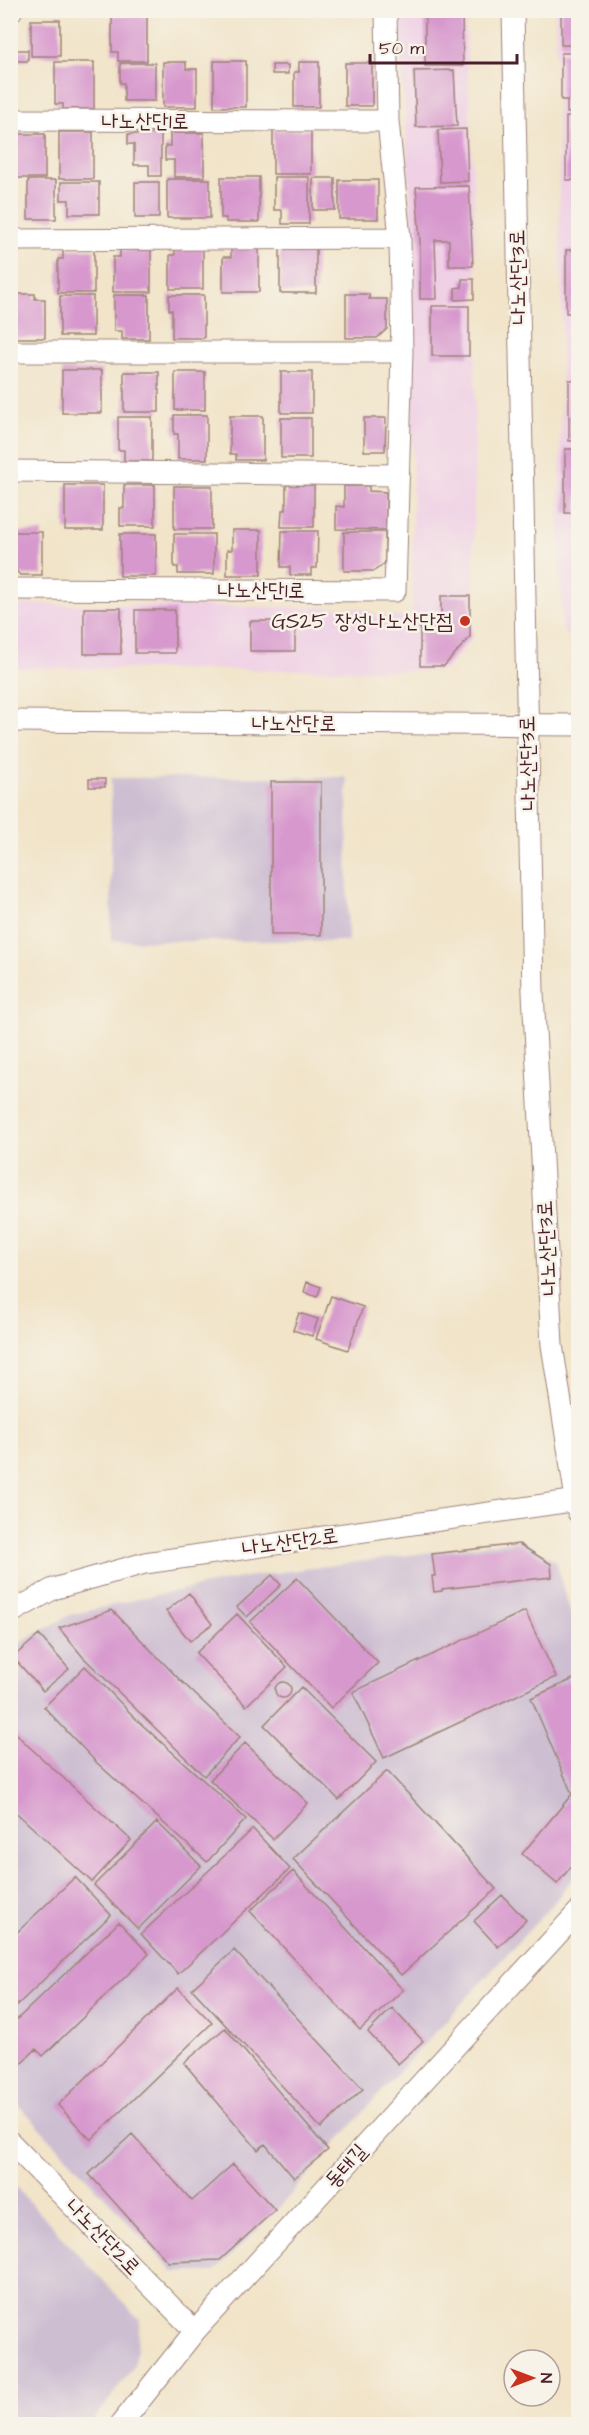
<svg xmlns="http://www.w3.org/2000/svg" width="589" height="2435" viewBox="0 0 589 2435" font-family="'Architects Daughter','Poor Story',sans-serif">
<rect width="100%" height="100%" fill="#f7f3e8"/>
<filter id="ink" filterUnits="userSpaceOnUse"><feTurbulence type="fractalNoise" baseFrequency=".0167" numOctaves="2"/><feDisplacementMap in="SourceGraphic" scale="12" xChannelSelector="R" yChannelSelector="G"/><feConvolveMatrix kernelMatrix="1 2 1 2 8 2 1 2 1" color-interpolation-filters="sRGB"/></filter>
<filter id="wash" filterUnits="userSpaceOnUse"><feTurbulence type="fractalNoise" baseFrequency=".008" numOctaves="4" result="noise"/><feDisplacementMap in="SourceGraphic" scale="24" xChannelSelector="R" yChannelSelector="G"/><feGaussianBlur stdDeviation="1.35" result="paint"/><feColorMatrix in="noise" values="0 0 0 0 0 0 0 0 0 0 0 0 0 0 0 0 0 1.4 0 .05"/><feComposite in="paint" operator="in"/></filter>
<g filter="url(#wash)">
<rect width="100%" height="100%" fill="#f1e4c9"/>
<path fill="#efd0e5" d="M 401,11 L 465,11 L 475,220 L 476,300 L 473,638 L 444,671 L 11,668 L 11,604 L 363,608 L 379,616 L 412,617 L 413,239 L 401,54 Z
M 555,11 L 578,11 L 578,645 L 563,631 L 559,542 L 562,322 Z"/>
<path fill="#cdbed2" d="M 347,777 L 348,941 L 111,941 L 111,778 Z
M 578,967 L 578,1142 L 576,977 Z
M 520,1540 L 555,1561 L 578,1636 L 578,1871 L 553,1904 L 397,2074 L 277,2210 L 214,2272 L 174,2272 L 11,2097 L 11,1648 L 70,1615 L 156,1595 L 246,1577 Z
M 11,2182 L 140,2320 L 135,2365 L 91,2424 L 11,2424 Z"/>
<g id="blocks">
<path fill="#d798cd" d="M 561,10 L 578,10 L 578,45 L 561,45 Z
M 425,11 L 462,11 L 463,66 L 425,66 Z
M 112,16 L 147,16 L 147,61 L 118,61 L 118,52 L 112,52 Z
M 31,20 L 60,20 L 60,56 L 31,56 Z
M 10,50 L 28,50 L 28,61 L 10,61 Z
M 561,53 L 578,53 L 578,113 L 567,113 L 567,100 L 561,100 Z
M 214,61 L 246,61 L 246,107 L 214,107 Z
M 55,62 L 94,62 L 94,109 L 63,109 L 63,104 L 55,104 Z
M 163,62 L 186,62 L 186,69 L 197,69 L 197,107 L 163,107 Z
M 299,62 L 319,62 L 319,107 L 294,107 L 294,72 L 299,72 Z
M 120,63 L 155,63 L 155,101 L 124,101 L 124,83 L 120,83 Z
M 345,63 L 372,63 L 372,106 L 345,106 Z
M 272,65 L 288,65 L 288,74 L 272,74 Z
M 454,70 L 457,126 L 416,127 L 414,71 Z
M 566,117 L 578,117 L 578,180 L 566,180 Z
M 466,129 L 468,181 L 440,182 L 438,130 Z
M 273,130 L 311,130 L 311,174 L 273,174 Z
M 59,132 L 93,132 L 93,179 L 59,179 Z
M 170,133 L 204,133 L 204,177 L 174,177 L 174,160 L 165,160 L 165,146 L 170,146 Z
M 16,134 L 45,134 L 45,178 L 10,178 L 10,139 Z
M 128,134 L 161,134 L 161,176 L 149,176 L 149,165 L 134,165 L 134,144 L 128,144 Z
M 221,177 L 259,177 L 259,222 L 226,222 L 226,218 L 221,218 Z
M 274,177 L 309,177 L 309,224 L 282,224 L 282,210 L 274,210 Z
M 313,178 L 335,178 L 335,210 L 313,210 Z
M 167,179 L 210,179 L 210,218 L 167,218 Z
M 28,180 L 56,180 L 56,219 L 28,219 Z
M 339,180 L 378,180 L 378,219 L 339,219 Z
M 61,182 L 99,182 L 99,214 L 69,214 L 69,200 L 61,200 Z
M 135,182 L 159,182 L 159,218 L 135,218 Z
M 469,186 L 473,266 L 449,266 L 449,240 L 435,240 L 437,299 L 420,299 L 420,241 L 416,187 Z
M 280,246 L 316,246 L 316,293 L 280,293 Z
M 231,247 L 259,247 L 259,292 L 223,292 L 223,257 L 231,257 Z
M 175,248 L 203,248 L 203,289 L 170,289 L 170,255 L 175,255 Z
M 63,249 L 94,249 L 94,293 L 58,293 L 58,259 L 63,259 Z
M 120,250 L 151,250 L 151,292 L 113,292 L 113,257 L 120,257 Z
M 566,250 L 578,250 L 578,313 L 566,313 Z
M 462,279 L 474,279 L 474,299 L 455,300 L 455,288 L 462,287 Z
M 10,294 L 35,294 L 35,299 L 45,299 L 45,338 L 13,338 L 10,335 Z
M 346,294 L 369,294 L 369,299 L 387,299 L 387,329 L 377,338 L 346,338 Z
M 114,295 L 149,295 L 149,339 L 122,339 L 122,331 L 114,331 Z
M 169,295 L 204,295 L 204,338 L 172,338 L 172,310 L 169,310 Z
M 60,296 L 93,296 L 93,336 L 60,336 Z
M 432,306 L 469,306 L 469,356 L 432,356 Z
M 62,370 L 102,370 L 102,413 L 62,413 Z
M 124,372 L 159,372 L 159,412 L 124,412 Z
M 175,372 L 205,372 L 205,410 L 175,410 Z
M 281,372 L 312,372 L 312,413 L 281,413 Z
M 569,380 L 578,380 L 578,441 L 569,441 Z
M 174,415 L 207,415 L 207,459 L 178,459 L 178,434 L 174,434 Z
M 230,416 L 263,416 L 263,460 L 236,460 L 236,454 L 230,454 Z
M 118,417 L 152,417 L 152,461 L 124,461 L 124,450 L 118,450 Z
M 281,418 L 311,418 L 311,458 L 281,458 Z
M 364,418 L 386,418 L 385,451 L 364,451 Z
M 565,449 L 578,449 L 578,513 L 565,513 Z
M 65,485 L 103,485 L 103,530 L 65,530 Z
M 124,485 L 155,485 L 155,526 L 120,526 L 120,508 L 124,508 Z
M 286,485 L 314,485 L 314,527 L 281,527 L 282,510 L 286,510 Z
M 174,486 L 212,486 L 212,529 L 174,529 Z
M 344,486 L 369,486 L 369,491 L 386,492 L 386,530 L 336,529 L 336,506 L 344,507 Z
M 232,530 L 261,530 L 261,575 L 227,575 L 227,550 L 232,550 Z
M 282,531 L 318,531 L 317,568 L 311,568 L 311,575 L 290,575 L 290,567 L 281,567 Z
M 11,532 L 42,532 L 42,575 L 20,575 L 11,565 Z
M 344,532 L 385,532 L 385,563 L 374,571 L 344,571 Z
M 120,534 L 156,534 L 156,576 L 120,576 Z
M 174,534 L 214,534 L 214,574 L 178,574 L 178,567 L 174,567 Z
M 441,596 L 470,596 L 470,637 L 444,666 L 420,666 L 420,617 L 441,617 Z
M 84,608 L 121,608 L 121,654 L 84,654 Z
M 135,610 L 175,610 L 175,653 L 135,653 Z
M 250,621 L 295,621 L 295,651 L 250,651 Z
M 89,779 L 105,779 L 105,787 L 89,787 Z
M 271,782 L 321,782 L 321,935 L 271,935 Z
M 307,1282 L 321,1287 L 317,1297 L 304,1292 Z
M 331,1296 L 363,1307 L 348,1350 L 316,1339 Z
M 299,1313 L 318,1319 L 312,1336 L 293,1330 Z
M 519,1544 L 551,1564 L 552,1577 L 442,1589 L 442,1591 L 434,1592 L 432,1576 L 435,1576 L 432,1554 Z
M 272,1575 L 281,1585 L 247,1617 L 237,1607 Z
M 297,1578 L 378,1663 L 331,1708 L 250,1622 Z
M 189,1593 L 212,1624 L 190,1641 L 166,1611 Z
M 112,1610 L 179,1679 L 240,1737 L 204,1776 L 83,1657 L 59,1628 Z
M 525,1611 L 556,1677 L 384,1758 L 353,1692 Z
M 237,1614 L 287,1667 L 246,1706 L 196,1653 Z
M 39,1635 L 69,1669 L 43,1691 L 13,1657 Z
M 85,1666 L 139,1722 L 246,1819 L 207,1862 L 97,1763 L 44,1707 Z
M 578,1677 L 578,1858 L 557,1884 L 522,1854 L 572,1794 L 531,1698 Z
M275 1690a8 8 0 1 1 16 0a8 8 0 1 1-16 0Z
M 301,1687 L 376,1762 L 339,1800 L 264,1725 Z
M 10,1726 L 23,1741 L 131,1840 L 92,1882 L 10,1807 Z
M 245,1743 L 308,1803 L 273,1839 L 210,1780 Z
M 387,1771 L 496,1889 L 401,1975 L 293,1859 Z
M 157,1822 L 201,1866 L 138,1929 L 94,1885 Z
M 253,1829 L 290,1869 L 178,1974 L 141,1934 Z
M 293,1871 L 403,1990 L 360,2030 L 250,1911 Z
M 75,1877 L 111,1915 L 10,2012 L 10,1939 Z
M 502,1895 L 526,1920 L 498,1947 L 474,1921 Z
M 119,1922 L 149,1954 L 43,2056 L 36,2049 L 21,2064 L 10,2054 L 10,2026 Z
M 234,1950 L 363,2089 L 321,2128 L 192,1989 Z
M 178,1988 L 212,2023 L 91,2140 L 58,2105 Z
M 392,2008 L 423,2041 L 398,2064 L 368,2032 Z
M 225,2028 L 328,2150 L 294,2178 L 265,2144 L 258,2150 L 184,2063 Z
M 132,2134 L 192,2201 L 233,2164 L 275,2210 L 220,2260 L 168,2262 L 89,2174 Z"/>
</g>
</g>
<g filter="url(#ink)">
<use href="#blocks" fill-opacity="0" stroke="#9e827a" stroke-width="1.5"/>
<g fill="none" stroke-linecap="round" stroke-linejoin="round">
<g stroke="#9e827a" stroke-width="23">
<path id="street" d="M 513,10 L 533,992 L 552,1345 L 578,1512
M 10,12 L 12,10
M 10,120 L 388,121
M 10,240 L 400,238
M 10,352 L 402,352
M 10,471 L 399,475
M 10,589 L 395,591 L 402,352 L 400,238 L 388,121 L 386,10
M 10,721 L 578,725
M 10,1613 L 53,1589 L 145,1563 L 578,1500
M 10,2142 L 195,2331
M 121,2424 L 195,2331 L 578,1912"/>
</g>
<use href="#street" stroke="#fff" stroke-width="21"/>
</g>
</g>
<circle fill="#c8321e" stroke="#f7f3e8" stroke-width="2" cx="465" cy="621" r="6"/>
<g text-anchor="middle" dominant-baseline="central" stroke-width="5" stroke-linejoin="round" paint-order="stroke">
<g font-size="21" fill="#4a1f2b" stroke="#f7f3e8">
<text x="145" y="121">나노산단1로</text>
<text transform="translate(518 277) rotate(-91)">나노산단3로</text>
<text x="261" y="590">나노산단1로</text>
<text x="294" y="723">나노산단로</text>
<text transform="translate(528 763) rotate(-91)">나노산단3로</text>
<text transform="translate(547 1248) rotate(-93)">나노산단3로</text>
<text transform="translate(290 1542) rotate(-8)">나노산단2로</text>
<text transform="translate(346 2166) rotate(-48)">동태길</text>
<text transform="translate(103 2237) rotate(46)">나노산단2로</text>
</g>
<g font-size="21" fill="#4a1f2b" stroke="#f7f3e8" text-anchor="end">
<text x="453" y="621">GS25 장성나노산단점</text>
</g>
</g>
<rect width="589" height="2435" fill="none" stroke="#f7f3e8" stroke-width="36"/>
<g transform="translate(532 2378) rotate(90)"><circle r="28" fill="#f7f3e8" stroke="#b29e9c" stroke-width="1.5"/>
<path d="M0-4.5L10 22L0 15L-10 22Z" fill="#c8321e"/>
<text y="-9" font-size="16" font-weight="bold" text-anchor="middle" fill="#4a1f2b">N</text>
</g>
<path d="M370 54v9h147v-9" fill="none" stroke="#4a1f2b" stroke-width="3"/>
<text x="379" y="54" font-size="18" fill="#4a1f2b" stroke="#f7f3e8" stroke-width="4.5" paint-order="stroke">50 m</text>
</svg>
